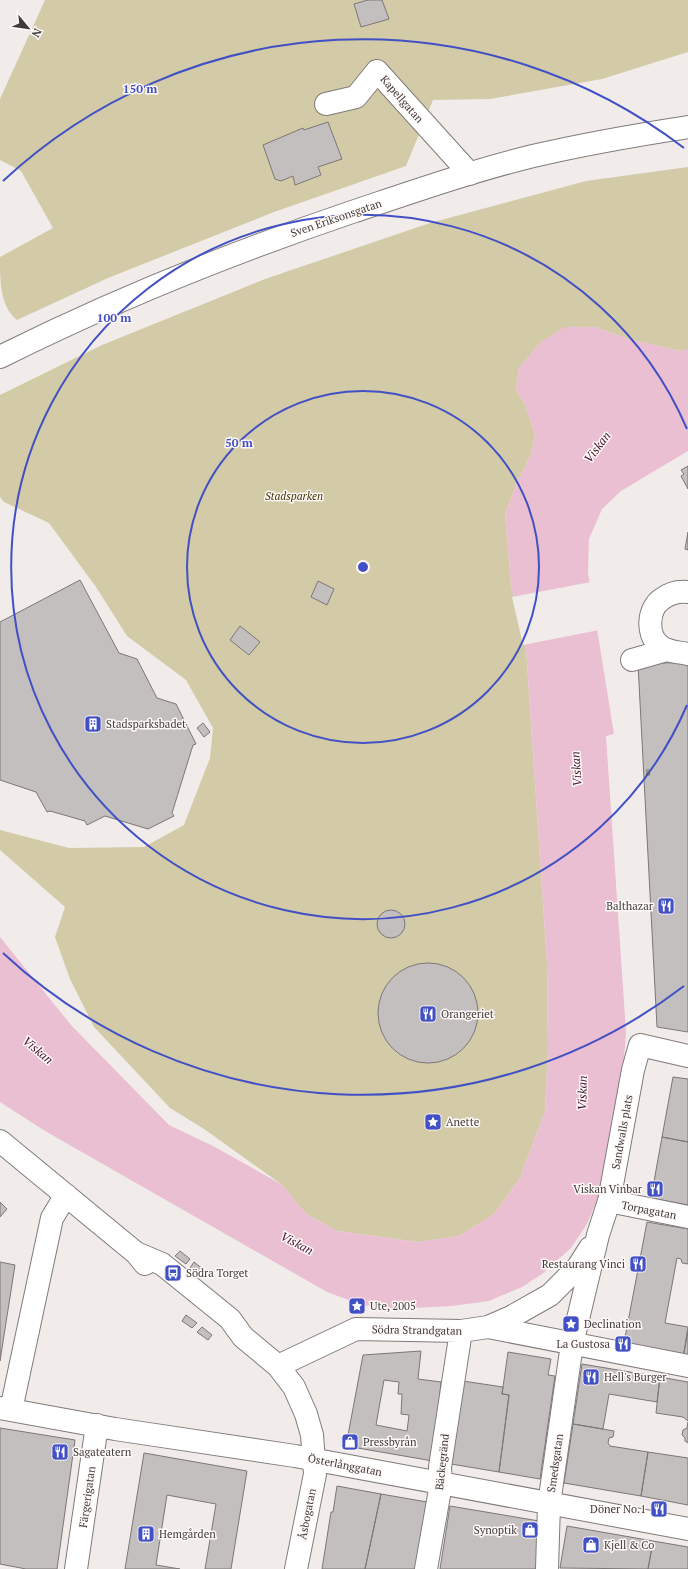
<svg xmlns="http://www.w3.org/2000/svg" width="688" height="1569" viewBox="0 0 688 1569" font-family="'PT Serif',serif">
<rect width="100%" height="100%" fill="#f1ecea"/>
<path fill="#d3caa7" d="M 45,0 L 688,0 L 688,52 L 602,79 L 490,99 L 433,100 L 406,166 L 274,212 L 108,278 L 17,320 C 0,306 0,282 0,257 L 53,228 L 21,171 L 0,160 L 0,99 Z
M 688,167 L 688,349 L 681,351 L 628,339 L 595,327 L 542,341 L 519,368 L 516,389 L 525,405 L 535,435 L 531,454 L 516,485 L 505,514 L 511,585 L 526,648 L 547,963 L 548,1049 L 545,1111 L 520,1178 L 494,1214 L 459,1236 L 418,1242 L 337,1231 L 306,1214 L 281,1184 L 204,1129 L 170,1108 L 94,1027 L 70,979 L 55,937 L 65,907 L 0,850 L 0,830 L 69,848 L 144,847 L 184,825 L 210,758 L 213,728 L 186,680 L 127,636 L 96,587 L 49,523 L 4,502 L 0,497 L 0,395 L 102,345 L 265,279 L 430,223 L 586,181 Z"/>
<path fill="#ebbfd2" d="M 565,327 L 595,327 L 628,339 L 681,351 L 688,349 L 688,451 L 621,491 L 602,509 L 589,539 L 588,573 L 614,734 L 606,736 L 626,1032 L 624,1060 L 604,1178 L 597,1200 L 587,1224 L 571,1248 L 542,1274 L 522,1287 L 489,1301 L 452,1306 L 394,1309 L 362,1305 L 327,1292 L 45,1131 L 0,1102 L 0,937 L 71,1025 L 169,1125 L 213,1146 L 281,1184 L 306,1214 L 337,1231 L 418,1242 L 459,1236 L 494,1214 L 520,1178 L 545,1111 L 548,1049 L 547,963 L 526,648 L 511,585 L 505,514 L 516,485 L 531,454 L 535,435 L 525,405 L 516,389 L 519,368 L 542,341 Z"/>
<path fill="#f1ecea" d="M 591,582 L 599,630 L 523,645 L 512,597 Z"/>
<path fill="#c4bfbf" stroke="#7c7777" fill-rule="evenodd" d="M 368,0 L 382,0 L 389,19 L 361,27 L 354,4 Z
M 328,122 L 342,159 L 318,167 L 321,175 L 295,185 L 293,176 L 281,181 L 275,179 L 263,145 L 303,128 L 304,130 Z
M 688,466 L 688,489 L 681,476 L 684,474 L 681,470 Z
M 688,532 L 688,550 L 685,549 Z
M 80,580 L 119,653 L 137,659 L 157,698 L 176,704 L 196,744 L 193,745 L 172,813 L 174,816 L 148,829 L 105,816 L 87,825 L 85,821 L 50,811 L 47,812 L 36,792 L 0,780 L 0,622 Z
M 318,581 L 334,589 L 327,605 L 311,597 Z
M 240,626 L 260,642 L 249,655 L 230,640 Z
M 688,662 L 688,1032 L 657,1027 L 638,664 Z
M 203,723 L 210,732 L 204,737 L 197,728 Z
M377 924a14 14 0 1 1 28 0a14 14 0 1 1-28 0Z
M378 1013a50 50 0 1 1 100 0a50 50 0 1 1-100 0Z
M 673,1077 L 688,1079 L 688,1142 L 662,1137 Z
M 662,1137 L 688,1142 L 688,1205 L 651,1198 Z
M 0,1202 L 7,1209 L 0,1217 Z
M 647,1222 L 688,1229 L 688,1264 L 682,1263 L 681,1259 L 677,1258 L 665,1323 L 688,1327 L 683,1358 L 623,1348 Z
M 180,1251 L 190,1259 L 186,1264 L 175,1256 Z
M 0,1262 L 15,1265 L 0,1361 Z
M 194,1262 L 204,1270 L 200,1275 L 190,1268 Z
M 186,1315 L 197,1323 L 192,1328 L 182,1321 Z
M 202,1327 L 212,1335 L 208,1340 L 197,1332 Z
M 688,1331 L 688,1359 L 683,1358 Z
M 421,1351 L 418,1379 L 441,1382 L 433,1461 L 346,1446 L 363,1355 ZM 384,1380 L 399,1382 L 398,1394 L 402,1394 L 401,1414 L 409,1415 L 407,1431 L 376,1425 Z
M 508,1352 L 551,1359 L 548,1375 L 555,1376 L 540,1479 L 499,1472 L 509,1395 L 502,1394 Z
M 582,1364 L 660,1377 L 657,1402 L 609,1394 L 603,1429 L 573,1424 Z
M 660,1377 L 688,1382 L 688,1421 L 683,1417 L 656,1413 Z
M 456,1380 L 503,1387 L 502,1394 L 509,1395 L 499,1472 L 445,1463 Z
M 688,1422 L 688,1443 L 685,1441 L 685,1438 L 682,1435 L 683,1430 L 687,1428 Z
M 573,1424 L 614,1431 L 613,1437 L 609,1438 L 608,1443 L 610,1446 L 648,1452 L 641,1496 L 564,1483 Z
M 0,1428 L 75,1440 L 57,1569 L 26,1569 L 0,1564 Z
M 648,1452 L 688,1458 L 688,1505 L 641,1496 Z
M 144,1453 L 247,1471 L 231,1569 L 205,1569 L 216,1504 L 167,1495 L 156,1565 L 180,1569 L 125,1569 Z
M 337,1486 L 381,1494 L 365,1569 L 322,1569 L 331,1512 L 333,1512 Z
M 381,1494 L 427,1502 L 416,1569 L 365,1569 Z
M 450,1506 L 539,1521 L 538,1569 L 440,1569 Z
M 567,1526 L 653,1541 L 648,1569 L 560,1568 Z
M 653,1541 L 688,1547 L 688,1569 L 648,1569 Z"/>
<g fill="none" stroke-linecap="round" stroke-linejoin="round">
<g stroke="#807b7a" stroke-width="24">
<path id="minor" d="M 326,104 L 356,97 L 377,71 L 470,174
M 0,357 C 114,300 231,253 352,212 C 412,192 472,171 533,156 C 584,144 636,135 688,127
M 688,592 C 679,591 670,593 662,599 C 648,608 646,634 659,645 C 666,652 679,652 688,654
M 632,660 L 667,650
M 0,1141 L 136,1253 L 145,1264
M 609,1201 L 688,1217
M 136,1253 L 162,1264 L 230,1319 L 243,1337 L 278,1366 L 294,1387 L 306,1414 L 312,1435 L 315,1474 L 296,1569
M 488,1327 L 688,1366
M 278,1366 L 356,1329 L 461,1331 L 488,1327 L 511,1317 L 550,1295 L 578,1267 L 590,1248
M 0,1408 L 115,1429 L 295,1456 L 688,1529
M 11,1410 L 52,1218 L 66,1195
M 76,1569 L 97,1425
M 426,1569 L 441,1484 L 440,1467 L 461,1331
M 547,1569 L 549,1504 L 572,1344 L 598,1235 L 609,1201 L 633,1070 L 640,1045 L 688,1056"/>
</g>
<use href="#minor" stroke="#fff" stroke-width="22"/>
</g>
<g fill="none" stroke="#4150c4" stroke-width="2">
<circle cx="363" cy="567" r="176"/>
<path d="M687 705A352 352 0 1 1 687 429"/>
<path d="M684 986A528 528 0 0 1 3 953M3 181A528 528 0 0 1 684 148"/>
</g>
<defs>
<g id="building-square" transform="scale(0.9)"><rect x="-9" y="-9" width="18" height="18" rx="4" fill="#4150c4" stroke="#fff9f7"/><path d="M-4-6H4V6H1V3H-1V6H-4ZM-2.5-4.3h1.7v1.8h-1.7ZM.8-4.3h1.7v1.8H.8ZM-2.5-1h1.7V.8h-1.7ZM.8-1h1.7V.8H.8Z" fill="#fff"/></g>
<g id="restaurant-square" transform="scale(0.9)"><rect x="-9" y="-9" width="18" height="18" rx="4" fill="#4150c4" stroke="#fff9f7"/><path d="M-5-6h1v4h1v-4h1v4h1v-4h1v5L-1.5 .5V6h-2V.5L-5-1ZM5-6V6H3V1.5H1.5Q1.5-4 5-6Z" fill="#fff"/></g>
<g id="sight-square" transform="scale(0.9)"><rect x="-9" y="-9" width="18" height="18" rx="4" fill="#4150c4" stroke="#fff9f7"/><path d="M0-6L1.8-2.2L6-1.7L2.9 1.2L3.7 5.4L0 3.3L-3.7 5.4L-2.9 1.2L-6-1.7L-1.8-2.2Z" fill="#fff"/></g>
<g id="bus-square" transform="scale(0.9)"><rect x="-9" y="-9" width="18" height="18" rx="4" fill="#4150c4" stroke="#fff9f7"/><path d="M-5-6H5V4H4V6H2V4H-2V6H-4V4H-5ZM-3.5-4V0h7V-4ZM-3.5 1.2v1.5H-2V1.2ZM2 1.2v1.5H3.5V1.2Z" fill="#fff"/></g>
<g id="shop-square" transform="scale(0.9)"><rect x="-9" y="-9" width="18" height="18" rx="4" fill="#4150c4" stroke="#fff9f7"/><path d="M-5-2.5h2.3a2.7 3.5 0 0 1 5.4 0H5L5.5 6h-11ZM-1.5-2.5h3a1.5 2.3 0 0 0-3 0Z" fill="#fff"/></g>
</defs>
<g fill-rule="evenodd">
<use href="#building-square" x="93" y="724"/>
<use href="#restaurant-square" x="666" y="906"/>
<use href="#restaurant-square" x="428" y="1014"/>
<use href="#sight-square" x="433" y="1122"/>
<use href="#restaurant-square" x="655" y="1189"/>
<use href="#restaurant-square" x="638" y="1264"/>
<use href="#bus-square" x="173" y="1273"/>
<use href="#sight-square" x="357" y="1306"/>
<use href="#sight-square" x="571" y="1324"/>
<use href="#restaurant-square" x="623" y="1344"/>
<use href="#restaurant-square" x="591" y="1377"/>
<use href="#shop-square" x="350" y="1442"/>
<use href="#restaurant-square" x="60" y="1452"/>
<use href="#restaurant-square" x="659" y="1509"/>
<use href="#shop-square" x="530" y="1530"/>
<use href="#building-square" x="146" y="1534"/>
<use href="#shop-square" x="591" y="1545"/>
</g>
<g text-anchor="middle" dominant-baseline="central" stroke-width="3" stroke-linejoin="round" paint-order="stroke">
<g font-size="9" fill="#605c5c">
<text x="648" y="773">8</text>
</g>
<g font-size="11" fill="#3e3b3b" stroke="#fff9f7">
<text transform="translate(402 99) rotate(49)">Kapellgatan</text>
<text transform="translate(336 218) rotate(-19)">Sven Eriksonsgatan</text>
<text transform="translate(622 1132) rotate(-80)">Sandwalls plats</text>
<text transform="translate(649 1210) rotate(11)">Torpagatan</text>
<text transform="translate(417 1330) rotate(1)">Södra Strandgatan</text>
<text transform="translate(442 1462) rotate(-84)">Bäckegränd</text>
<text transform="translate(555 1463) rotate(-82)">Smedsgatan</text>
<text transform="translate(345 1465) rotate(11)">Österlånggatan</text>
<text transform="translate(87 1497) rotate(-82)">Färgerigatan</text>
<text transform="translate(307 1514) rotate(-79)">Åsbogatan</text>
</g>
<g font-size="11" font-style="italic" fill="#3f3300" stroke="#fff9f7">
<text x="294" y="496">Stadsparken</text>
</g>
<g font-size="11" fill="#3e3b3b" stroke="#fff9f7" text-anchor="start">
<text x="106" y="724">Stadsparksbadet</text>
<text x="653" y="906" text-anchor="end">Balthazar</text>
<text x="441" y="1014">Orangeriet</text>
<text x="446" y="1122">Anette</text>
<text x="642" y="1189" text-anchor="end">Viskan Vinbar</text>
<text x="625" y="1264" text-anchor="end">Restaurang Vinci</text>
<text x="186" y="1273">Södra Torget</text>
<text x="370" y="1306">Ute, 2005</text>
<text x="584" y="1324">Declination</text>
<text x="610" y="1344" text-anchor="end">La Gustosa</text>
<text x="604" y="1377">Hell's Burger</text>
<text x="363" y="1442">Pressbyrån</text>
<text x="73" y="1452">Sagateatern</text>
<text x="646" y="1509" text-anchor="end">Döner No.1</text>
<text x="517" y="1530" text-anchor="end">Synoptik</text>
<text x="159" y="1534">Hemgården</text>
<text x="604" y="1545">Kjell &amp; Co</text>
</g>
<g font-size="12" font-style="italic" fill="#46132e" stroke="#fff9f7">
<text transform="translate(597 447) rotate(-53)">Viskan</text>
<text transform="translate(576 769) rotate(-94)">Viskan</text>
<text transform="translate(38 1050) rotate(40)">Viskan</text>
<text transform="translate(582 1093) rotate(-89)">Viskan</text>
<text transform="translate(297 1243) rotate(28)">Viskan</text>
</g>
</g>
<circle cx="363" cy="567" r="6" fill="#4150c4" stroke="#fff9f7" stroke-width="2"/>
<g font-size="12" text-anchor="middle" font-weight="bold" fill="#4150c4" stroke="#fff9f7" stroke-width="3" stroke-linejoin="round" paint-order="stroke">
<text x="140" y="93">150 m</text>
<text x="114" y="322">100 m</text>
<text x="239" y="447">50 m</text>
</g>
<g transform="translate(28 28) rotate(119)" stroke="#fff9f7" stroke-width="3" paint-order="stroke">
<path d="M0-3L7 15L0 10L-7 15Z" fill="#3e3b3b"/>
<text y="-6" font-size="11" font-weight="bold" text-anchor="middle" fill="#3e3b3b">N</text>
</g>
</svg>
